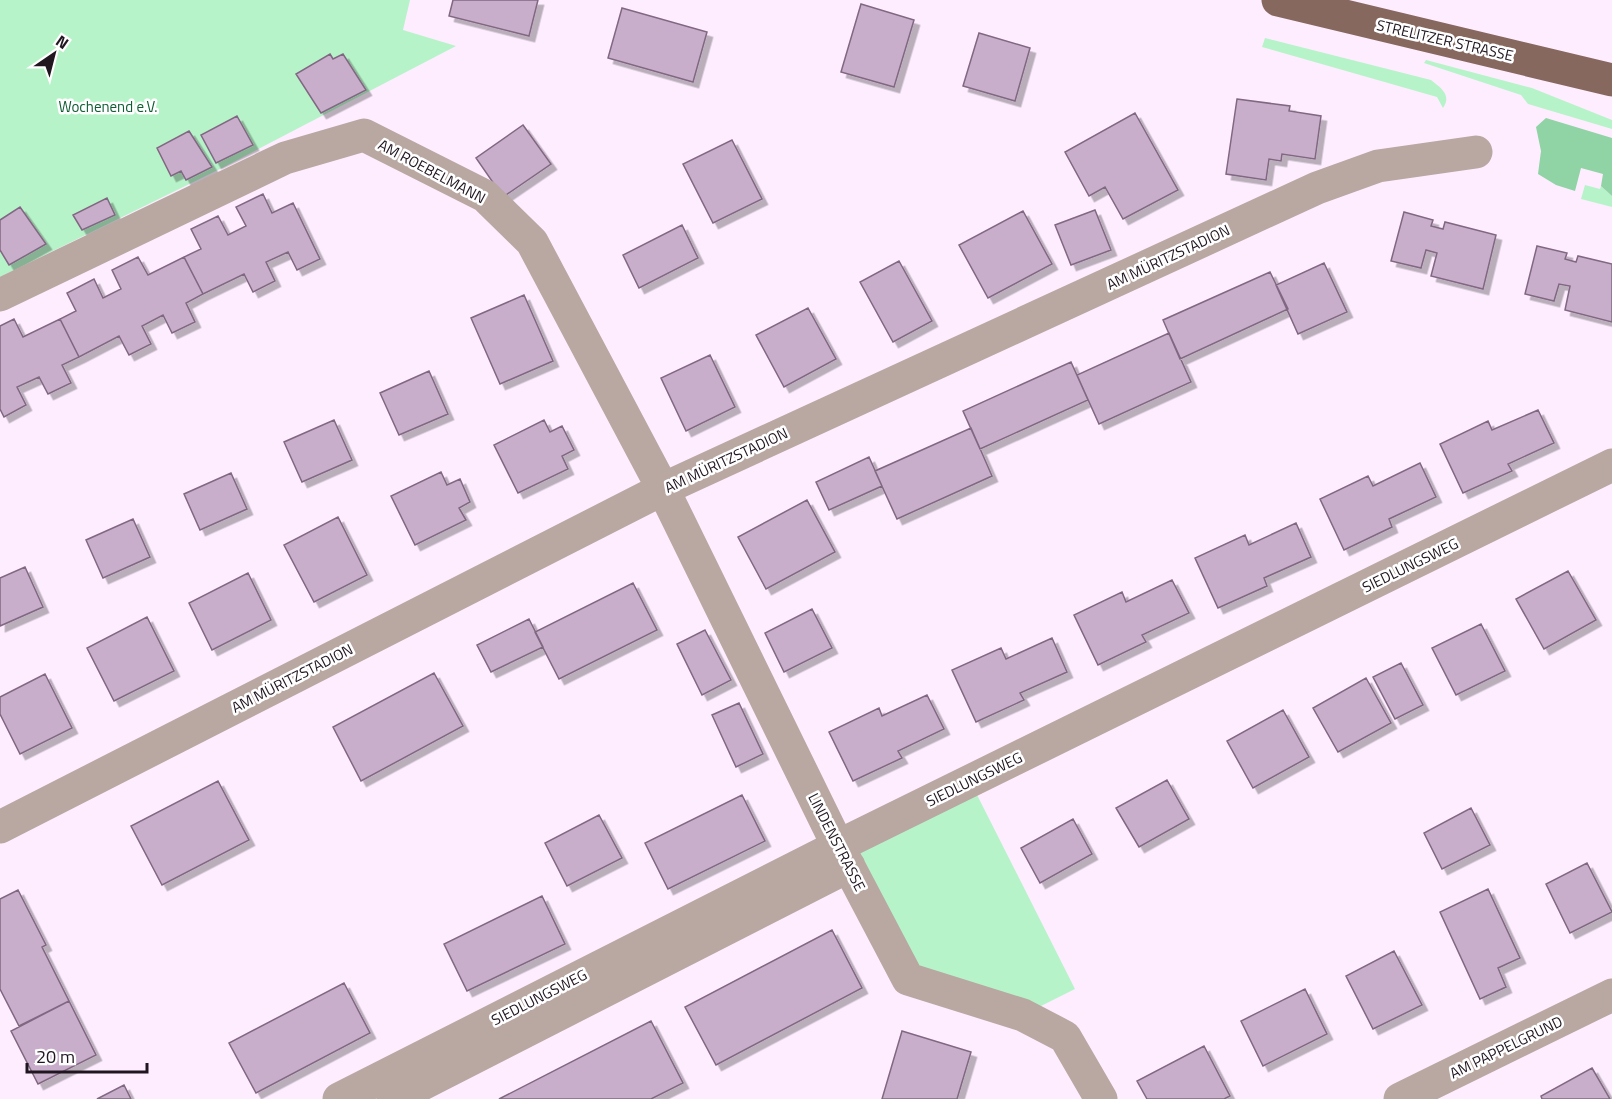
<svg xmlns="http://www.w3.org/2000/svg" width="1612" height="1099" viewBox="0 0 1612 1099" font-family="'Titillium Web',sans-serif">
<defs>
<filter id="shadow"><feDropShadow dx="5.5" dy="5.5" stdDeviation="0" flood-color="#0004"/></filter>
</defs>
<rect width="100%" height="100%" fill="#feedff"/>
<path fill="#b7f3c9" d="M 0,0 L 410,0 L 403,30 L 456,46 L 224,167 L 0,277 Z
M 1265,38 L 1431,80 C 1441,88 1452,95 1443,108 L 1437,97 L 1262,47 Z
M 1426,60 L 1532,88 L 1612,120 L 1612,129 L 1528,104 L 1521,95 L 1424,63 Z
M 1585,185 L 1600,189 L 1601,186 L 1612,196 L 1612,207 L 1581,199 Z
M 970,781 L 1075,989 L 1023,1015 L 908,979 L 838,846 Z"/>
<path fill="#90d3a5" d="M 1546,118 L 1612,138 L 1612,196 L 1601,186 L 1603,174 L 1581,168 L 1575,191 L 1556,185 L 1538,174 L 1541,151 L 1536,127 Z"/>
<path fill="#c9aecb" stroke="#816882" stroke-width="1.5" filter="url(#shadow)" d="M 453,0 L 538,0 L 529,36 L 449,16 Z
M 861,4 L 914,20 L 894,87 L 841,72 Z
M 622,8 L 707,32 L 693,82 L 608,58 Z
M 979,33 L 1030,48 L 1015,101 L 963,86 Z
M 330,54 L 333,59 L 343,54 L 366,90 L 321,113 L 296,74 Z
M 1237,99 L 1290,106 L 1289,111 L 1321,116 L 1315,159 L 1282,154 L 1281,161 L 1269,159 L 1266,180 L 1226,174 Z
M 1135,113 L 1178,190 L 1123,219 L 1105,187 L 1089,196 L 1065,152 Z
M 237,116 L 253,145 L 216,163 L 201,135 Z
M 523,125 L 551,164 L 503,197 L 476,158 Z
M 189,131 L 212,167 L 186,180 L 181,171 L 171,176 L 157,148 Z
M 732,140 L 762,199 L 713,223 L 683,164 Z
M 263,194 L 272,213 L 293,203 L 320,259 L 297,270 L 288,252 L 266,262 L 275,281 L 253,292 L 244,274 L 203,294 L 184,257 L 201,249 L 191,229 L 218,216 L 228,235 L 246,226 L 236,207 Z
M 107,198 L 115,215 L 82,230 L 73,215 Z
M 20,207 L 46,244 L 9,265 L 0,250 L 0,220 Z
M 1095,210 L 1111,250 L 1071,265 L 1055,225 Z
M 1023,211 L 1052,264 L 988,298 L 959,245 Z
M 1404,212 L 1433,220 L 1431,226 L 1443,229 L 1445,222 L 1496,235 L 1483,289 L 1431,276 L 1437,253 L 1426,250 L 1421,268 L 1391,261 Z
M 682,225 L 698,258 L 639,288 L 623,255 Z
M 1537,246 L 1567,253 L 1565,259 L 1576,262 L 1578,256 L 1612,264 L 1612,322 L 1565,310 L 1570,286 L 1559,284 L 1554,301 L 1525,294 Z
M 138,257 L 148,275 L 184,257 L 203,294 L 186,303 L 195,322 L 172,333 L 163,315 L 142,326 L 151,344 L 129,355 L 119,336 L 79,357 L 60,319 L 76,311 L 67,293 L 94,279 L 103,298 L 121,289 L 112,270 Z
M 899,261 L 932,321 L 893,342 L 860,282 Z
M 1324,263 L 1347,312 L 1298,334 L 1276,285 Z
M 1270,272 L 1288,309 L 1180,359 L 1163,320 Z
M 524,295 L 553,361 L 500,384 L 471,318 Z
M 808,308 L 836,359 L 784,387 L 756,335 Z
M 14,319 L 23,337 L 60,319 L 79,357 L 62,365 L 71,383 L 48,394 L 39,377 L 17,387 L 26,405 L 4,417 L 0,409 L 0,326 Z
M 1169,333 L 1191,382 L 1099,424 L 1077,375 Z
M 710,355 L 735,407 L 686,431 L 661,378 Z
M 1071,362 L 1088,400 L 980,449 L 963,411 Z
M 429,371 L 448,414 L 399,435 L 380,393 Z
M 1538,410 L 1554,443 L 1508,464 L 1512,471 L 1463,493 L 1440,444 L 1488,421 L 1492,430 Z
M 334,420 L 352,460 L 302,482 L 284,442 Z
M 544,420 L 550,432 L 562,426 L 574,450 L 562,456 L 568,469 L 518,493 L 494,445 Z
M 971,428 L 992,476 L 897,519 L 875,471 Z
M 869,457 L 882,486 L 829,510 L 816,482 Z
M 1420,463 L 1436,497 L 1389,519 L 1392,527 L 1344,550 L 1320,499 L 1368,476 L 1373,486 Z
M 441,472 L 447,485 L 460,479 L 470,502 L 459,508 L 466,520 L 415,545 L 391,496 Z
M 231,473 L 247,509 L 200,530 L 184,494 Z
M 807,500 L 835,552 L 766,589 L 738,537 Z
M 338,517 L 367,575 L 314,602 L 284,545 Z
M 133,519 L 150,557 L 103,578 L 86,540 Z
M 1296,523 L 1311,557 L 1264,578 L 1267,586 L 1218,608 L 1195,558 L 1245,535 L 1249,545 Z
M 25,567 L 43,607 L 0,626 L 0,578 Z
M 1568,571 L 1596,620 L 1544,649 L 1516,599 Z
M 248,573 L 271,620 L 212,650 L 189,603 Z
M 1172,580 L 1189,613 L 1142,635 L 1146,642 L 1098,665 L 1074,615 L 1122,592 L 1126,602 Z
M 633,583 L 657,630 L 559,679 L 535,632 Z
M 812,609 L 832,648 L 784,672 L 765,633 Z
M 147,617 L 174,671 L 114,701 L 87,648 Z
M 529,619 L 543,647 L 491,672 L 477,645 Z
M 1481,624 L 1505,671 L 1456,695 L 1432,648 Z
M 705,630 L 731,680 L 702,695 L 677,644 Z
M 1052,638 L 1067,672 L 1020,693 L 1024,700 L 976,722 L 952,670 L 1001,648 L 1006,659 Z
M 1401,663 L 1423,705 L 1395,719 L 1373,677 Z
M 434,673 L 463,726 L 361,781 L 333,727 Z
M 45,674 L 72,728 L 20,754 L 0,714 L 0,697 Z
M 1366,678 L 1391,723 L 1338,752 L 1313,708 Z
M 927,695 L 944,729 L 898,751 L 902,758 L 853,781 L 829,732 L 879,708 L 882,716 Z
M 739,703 L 763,754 L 736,767 L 712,715 Z
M 1283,710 L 1309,757 L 1253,788 L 1227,741 Z
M 1167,780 L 1189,819 L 1139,847 L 1116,808 Z
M 218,781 L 249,840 L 162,885 L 131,826 Z
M 742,795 L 765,841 L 668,889 L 645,843 Z
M 1471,808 L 1490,845 L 1442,869 L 1424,833 Z
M 599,815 L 622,858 L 567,886 L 545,843 Z
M 1073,819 L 1092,854 L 1040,883 L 1021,848 Z
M 1587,863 L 1612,912 L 1570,933 L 1546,884 Z
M 1488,889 L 1520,958 L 1498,968 L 1506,987 L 1480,999 L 1440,912 Z
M 18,890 L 46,945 L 42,947 L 69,1001 L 19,1026 L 0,989 L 0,899 Z
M 542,896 L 565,944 L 467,991 L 444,944 Z
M 832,930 L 862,988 L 716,1065 L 685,1007 Z
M 1394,951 L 1422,1005 L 1373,1029 L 1346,976 Z
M 344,983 L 370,1033 L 256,1093 L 229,1043 Z
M 1305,989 L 1327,1034 L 1263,1066 L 1241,1021 Z
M 69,1001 L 96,1055 L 38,1084 L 11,1031 Z
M 651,1021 L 683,1083 L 651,1099 L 499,1099 Z
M 902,1031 L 971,1052 L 957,1099 L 882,1099 Z
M 1204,1046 L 1230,1096 L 1224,1099 L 1147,1099 L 1137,1081 Z
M 1592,1068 L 1610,1099 L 1542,1099 L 1541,1096 Z
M 124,1085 L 131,1099 L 97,1099 Z"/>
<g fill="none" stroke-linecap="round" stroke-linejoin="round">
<path stroke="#b9a7a2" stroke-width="33" d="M 0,295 L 285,158 L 364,135 L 485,196 L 532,242 L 663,489 L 838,846 L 908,979 L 1023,1015 L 1065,1037 L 1101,1099
M 0,827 L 663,489 L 1317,188 L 1378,166 L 1476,152
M 339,1099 L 838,846 L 1612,465
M 393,1099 L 849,866
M 1400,1099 L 1612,995"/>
<path stroke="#87685f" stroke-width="33" d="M 1278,0 L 1612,80"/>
</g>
<g text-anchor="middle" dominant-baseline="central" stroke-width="5" stroke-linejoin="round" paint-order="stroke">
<g font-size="15" fill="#201620" stroke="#fff">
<text transform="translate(1445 40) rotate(13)">STRELITZER STRASSE</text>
<text transform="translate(432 171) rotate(28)">AM ROEBELMANN</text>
<text transform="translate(1168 257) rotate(-25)">AM MÜRITZSTADION</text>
<text transform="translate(726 460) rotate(-25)">AM MÜRITZSTADION</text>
<text transform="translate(1410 565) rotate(-26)">SIEDLUNGSWEG</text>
<text transform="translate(292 678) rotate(-27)">AM MÜRITZSTADION</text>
<text transform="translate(974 779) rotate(-26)">SIEDLUNGSWEG</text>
<text transform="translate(837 842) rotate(63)">LINDENSTRASSE</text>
<text transform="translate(539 997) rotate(-27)">SIEDLUNGSWEG</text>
<text transform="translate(1506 1047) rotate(-26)">AM PAPPELGRUND</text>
</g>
<g font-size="15" fill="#0e5c32" stroke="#fff">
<text x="108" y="106">Wochenend e.V.</text>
</g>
</g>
<g transform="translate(54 54) rotate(35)" stroke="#ffffff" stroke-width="4.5" paint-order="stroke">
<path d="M0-4.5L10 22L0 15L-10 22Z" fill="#201620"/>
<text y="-9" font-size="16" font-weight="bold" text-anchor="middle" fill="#201620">N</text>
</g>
<path d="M27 1063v9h120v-9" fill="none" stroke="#201620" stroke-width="3"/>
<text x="36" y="1063" font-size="18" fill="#201620" stroke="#ffffff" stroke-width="4.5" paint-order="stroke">20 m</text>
</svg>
